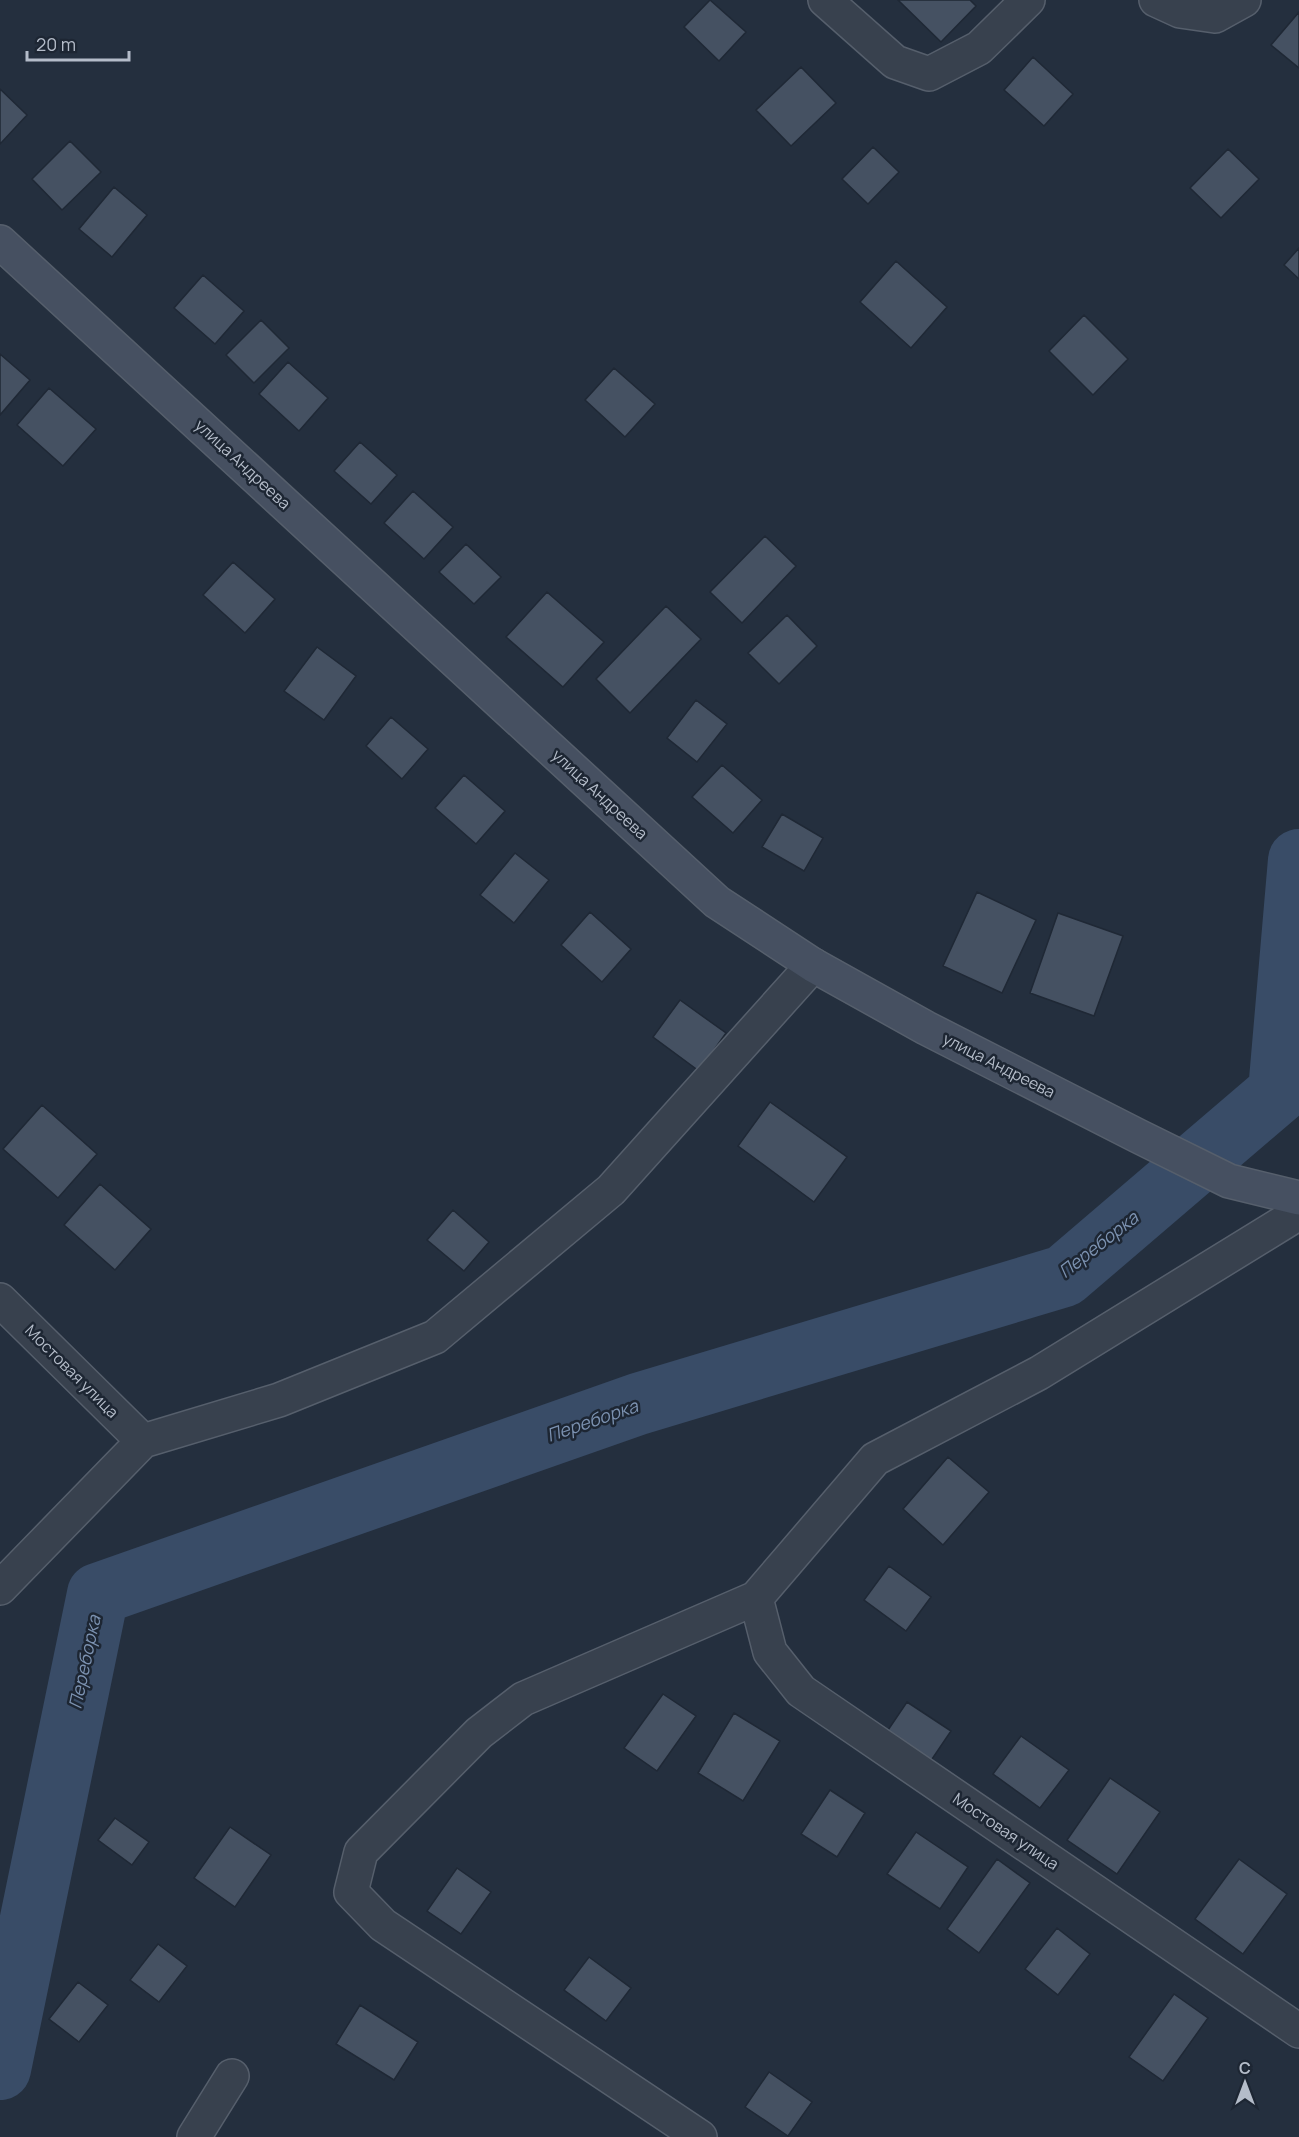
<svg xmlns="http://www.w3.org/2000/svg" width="1299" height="2137" viewBox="0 0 1299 2137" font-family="Manrope,sans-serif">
<rect width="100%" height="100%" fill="#242f3e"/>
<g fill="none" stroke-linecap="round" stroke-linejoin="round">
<path stroke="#394c67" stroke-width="62" d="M 0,2069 L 98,1594 L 638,1404 L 1064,1276 L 1279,1092 L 1299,860"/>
</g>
<path fill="#455162" stroke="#1f2835" stroke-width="1.5" d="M 710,0 L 746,32 L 719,61 L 684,27 Z
M 898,0 L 970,0 L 976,6 L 941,42 Z
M 1299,12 L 1299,68 L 1271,45 Z
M 1033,57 L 1073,94 L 1044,126 L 1004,90 Z
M 801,67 L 836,103 L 791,146 L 756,110 Z
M 0,89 L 27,115 L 0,144 Z
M 70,141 L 101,172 L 62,210 L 32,179 Z
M 873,147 L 899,172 L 868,204 L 842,179 Z
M 1228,149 L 1259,179 L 1221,218 L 1190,188 Z
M 114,187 L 147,215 L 112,257 L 79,229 Z
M 1299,248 L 1299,279 L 1284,265 Z
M 896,261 L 947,307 L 911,348 L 860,302 Z
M 203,275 L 244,311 L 215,344 L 174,308 Z
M 1084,315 L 1128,359 L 1093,395 L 1049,351 Z
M 261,320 L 289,348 L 254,383 L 226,355 Z
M 0,354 L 30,380 L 0,415 Z
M 288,362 L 328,398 L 299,431 L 259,394 Z
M 614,368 L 655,404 L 625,437 L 585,400 Z
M 49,388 L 96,429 L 63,466 L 17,425 Z
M 360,442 L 397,475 L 371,504 L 334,471 Z
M 413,491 L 453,527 L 424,559 L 384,523 Z
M 765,536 L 796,566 L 742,623 L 710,592 Z
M 466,544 L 501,577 L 474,604 L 439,572 Z
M 233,562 L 275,599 L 245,633 L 203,595 Z
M 547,592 L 604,642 L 563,687 L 506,637 Z
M 666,606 L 701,639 L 630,713 L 596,679 Z
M 787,615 L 817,646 L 779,684 L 748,653 Z
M 317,647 L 356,676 L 324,720 L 284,691 Z
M 696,700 L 727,724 L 697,762 L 667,738 Z
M 391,717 L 428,749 L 402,779 L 366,746 Z
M 722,765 L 762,800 L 733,833 L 692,797 Z
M 464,775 L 505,811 L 476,844 L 435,808 Z
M 782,814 L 823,838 L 804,871 L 762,847 Z
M 515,853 L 549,880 L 514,923 L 480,895 Z
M 977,892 L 1036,920 L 1002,993 L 943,966 Z
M 590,912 L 631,949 L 602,982 L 561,945 Z
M 1058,913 L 1123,936 L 1094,1016 L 1030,993 Z
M 680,1000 L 726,1033 L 699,1071 L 653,1037 Z
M 770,1102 L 847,1157 L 814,1202 L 738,1146 Z
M 42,1105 L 97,1154 L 58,1198 L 3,1149 Z
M 100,1184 L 151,1229 L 115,1270 L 64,1225 Z
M 453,1210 L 489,1242 L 464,1271 L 427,1240 Z
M 948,1457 L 989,1492 L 943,1545 L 903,1509 Z
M 889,1566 L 931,1597 L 906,1631 L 864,1600 Z
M 663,1694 L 696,1716 L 657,1771 L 624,1748 Z
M 907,1702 L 951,1731 L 928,1765 L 884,1736 Z
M 734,1713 L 780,1741 L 743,1801 L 698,1773 Z
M 1021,1736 L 1069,1770 L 1040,1808 L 993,1774 Z
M 1110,1778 L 1160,1812 L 1117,1874 L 1067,1840 Z
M 830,1790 L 865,1813 L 837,1857 L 801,1834 Z
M 115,1818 L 149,1842 L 132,1865 L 98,1840 Z
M 230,1827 L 271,1855 L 235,1907 L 194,1878 Z
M 916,1832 L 968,1867 L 940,1909 L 887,1874 Z
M 997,1859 L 1030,1883 L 979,1953 L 947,1929 Z
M 1239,1859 L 1287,1894 L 1243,1954 L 1195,1919 Z
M 457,1868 L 491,1892 L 461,1934 L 427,1911 Z
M 1057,1928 L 1090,1954 L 1058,1995 L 1025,1969 Z
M 158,1944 L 187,1966 L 159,2002 L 130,1980 Z
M 589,1957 L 631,1988 L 606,2021 L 564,1990 Z
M 78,1982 L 108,2005 L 79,2042 L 49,2019 Z
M 1174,1994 L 1208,2018 L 1163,2081 L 1129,2057 Z
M 360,2005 L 418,2042 L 394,2080 L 336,2044 Z
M 769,2072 L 812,2102 L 788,2136 L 745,2107 Z"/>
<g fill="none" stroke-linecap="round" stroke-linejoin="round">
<g stroke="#565f6c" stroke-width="36">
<path id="minor" d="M 825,0 L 895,62 L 929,74 L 979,48 L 1028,0
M 1156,0 L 1180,11 L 1215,16 L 1244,0
M 0,1300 L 143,1441
M 0,1588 L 143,1441 L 279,1400 L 435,1337 L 611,1190 L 813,965
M 756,1598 L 770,1652 L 801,1691 L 1299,2031
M 194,2137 L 232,2076
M 700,2137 L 383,1925 L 351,1892 L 361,1852 L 479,1733 L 523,1699 L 756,1598 L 875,1459 L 1039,1373 L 1299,1213"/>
</g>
<g stroke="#565f6c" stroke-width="36">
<path id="secondary" d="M 0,242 L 717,902 L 813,965 L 926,1028 L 1138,1136 L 1229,1181 L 1299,1198"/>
</g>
<use href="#minor" stroke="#38414e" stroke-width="33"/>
<use href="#secondary" stroke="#465061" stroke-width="33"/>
</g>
<g text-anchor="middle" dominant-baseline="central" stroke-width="5" stroke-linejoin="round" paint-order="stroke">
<g font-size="16" fill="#b4bcc9" stroke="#1d2633">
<text transform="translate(243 464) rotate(43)">улица Андреева</text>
<text transform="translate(600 794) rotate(43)">улица Андреева</text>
<text transform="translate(999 1065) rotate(27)">улица Андреева</text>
<text transform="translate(72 1371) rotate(45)">Мостовая улица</text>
<text transform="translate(1006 1831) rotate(34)">Мостовая улица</text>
</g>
<g font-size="18" font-style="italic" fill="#7c92b1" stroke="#1d2633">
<text transform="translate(1098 1244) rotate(-38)">Переборка</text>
<text transform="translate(592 1420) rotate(-19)">Переборка</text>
<text transform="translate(84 1662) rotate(-78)">Переборка</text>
</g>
</g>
<g transform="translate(1245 2083)" stroke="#1d2633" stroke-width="4.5" paint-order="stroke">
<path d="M0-4.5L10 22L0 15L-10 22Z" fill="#b4bcc9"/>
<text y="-9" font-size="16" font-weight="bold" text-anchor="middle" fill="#b4bcc9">С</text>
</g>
<path d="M27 51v9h102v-9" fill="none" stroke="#b4bcc9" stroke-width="3"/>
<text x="36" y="51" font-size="18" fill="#b4bcc9" stroke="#1d2633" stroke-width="4.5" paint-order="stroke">20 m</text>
</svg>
